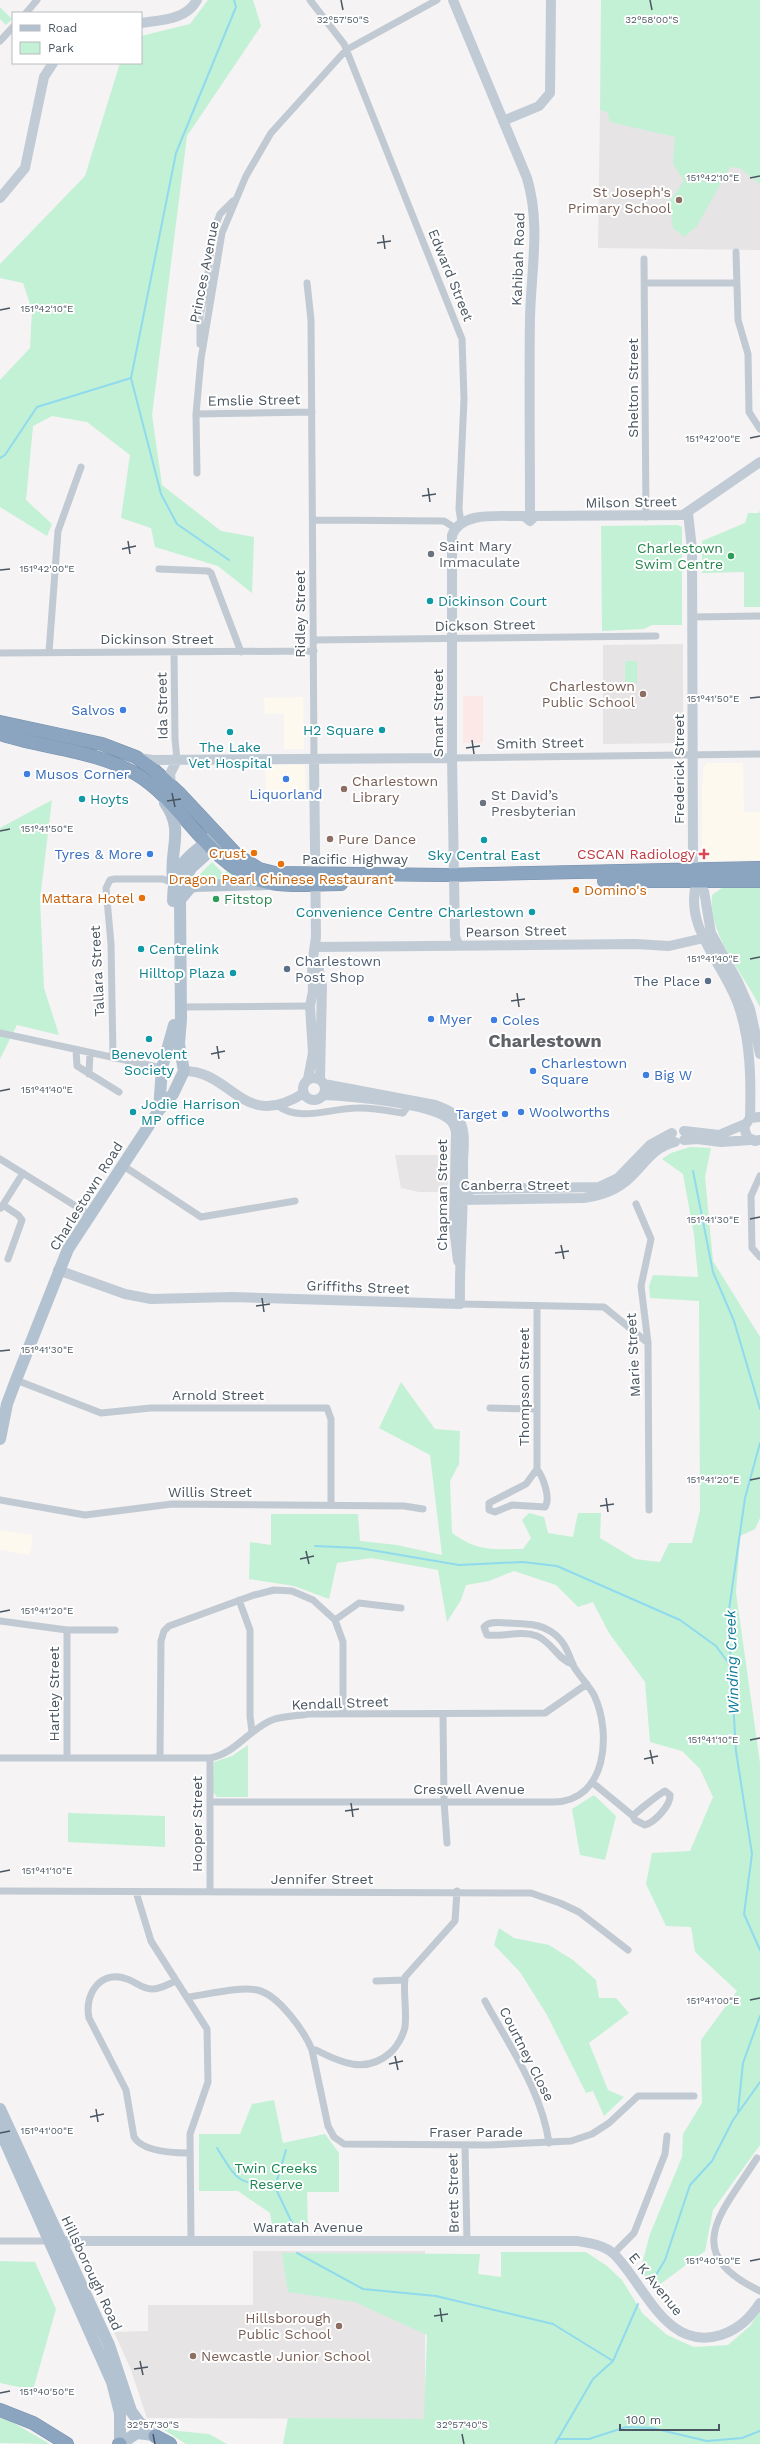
<svg xmlns="http://www.w3.org/2000/svg" width="760" height="2444" viewBox="0 0 760 2444" font-family="'Work Sans',sans-serif">
<rect width="100%" height="100%" fill="#f5f3f3"/>
<path fill="#fdf9ef" d="M 303,697 L 304,749 L 284,749 L 284,713 L 265,714 L 264,698 Z
M 707,763 L 743,763 L 744,812 L 760,812 L 760,860 L 702,861 L 702,789 L 704,766 Z
M 265,765 L 305,765 L 306,793 L 266,794 Z
M 0,1530 L 33,1535 L 30,1555 L 0,1550 Z"/>
<path fill="#e6e4e5" d="M 600,110 L 760,151 L 760,250 L 598,248 Z
M 683,644 L 683,743 L 603,744 L 603,645 Z
M 395,1155 L 448,1155 L 448,1189 L 445,1192 L 419,1192 L 401,1188 Z
M 253,2251 L 425,2251 L 425,2419 L 147,2418 L 131,2370 L 114,2332 L 148,2331 L 148,2305 L 253,2305 Z"/>
<path fill="#fce8e6" d="M 463,696 L 483,696 L 483,743 L 463,743 Z"/>
<path fill="#c3f1d5" d="M 208,0 L 253,0 L 261,26 L 187,136 L 152,415 L 162,485 L 221,531 L 254,537 L 252,593 L 218,566 L 155,547 L 151,528 L 121,518 L 130,455 L 87,422 L 52,416 L 33,426 L 26,500 L 52,524 L 47,536 L 0,507 L 0,380 L 30,348 L 32,310 L 23,283 L 0,278 L 0,264 L 85,176 L 120,63 L 141,63 L 141,36 L 190,24 Z
M 601,0 L 760,0 L 760,184 L 740,168 L 730,167 L 697,226 L 684,237 L 673,228 L 669,202 L 684,181 L 673,164 L 675,137 L 610,122 L 607,112 L 600,110 Z
M 0,7 L 12,19 L 6,25 L 0,19 Z
M 760,510 L 760,607 L 744,607 L 744,572 L 702,573 L 702,541 L 745,523 L 748,513 L 759,513 Z
M 678,525 L 682,527 L 682,625 L 652,625 L 644,629 L 602,631 L 601,526 Z
M 625,661 L 637,661 L 637,683 L 625,683 Z
M 52,800 L 40,899 L 44,988 L 59,1035 L 17,1025 L 0,1059 L 0,828 Z
M 212,862 L 224,874 L 228,870 L 240,879 L 197,883 L 197,877 Z
M 722,888 L 760,888 L 760,1007 C 743,972 708,936 712,895 Z
M 690,1147 L 711,1148 L 705,1177 L 713,1261 L 760,1337 L 760,1518 L 755,1529 L 740,1536 L 736,1593 L 760,1763 L 760,2145 L 713,2210 L 705,2251 L 655,2288 L 640,2271 L 650,2234 L 682,2157 L 683,2134 L 702,2103 L 701,2040 L 737,1991 L 695,1952 L 691,1927 L 666,1926 L 646,1884 L 652,1853 L 690,1851 L 713,1797 L 700,1769 L 682,1751 L 650,1742 L 645,1682 L 609,1633 L 593,1602 L 578,1607 L 556,1585 L 514,1571 L 489,1581 L 466,1585 L 461,1600 L 447,1622 L 438,1570 L 371,1558 L 337,1563 L 329,1599 L 294,1586 L 249,1579 L 250,1542 L 271,1545 L 271,1514 L 358,1514 L 360,1541 L 397,1545 L 442,1555 L 430,1455 L 379,1428 L 401,1382 L 435,1429 L 460,1431 L 459,1464 L 450,1481 L 452,1533 C 478,1552 492,1549 523,1549 L 531,1538 L 522,1520 L 529,1513 L 544,1517 L 548,1533 L 573,1537 L 578,1513 L 601,1513 L 600,1538 L 635,1559 L 660,1562 L 669,1543 L 692,1543 L 700,1511 L 699,1301 L 650,1298 L 649,1286 L 653,1275 L 698,1277 L 694,1235 L 683,1174 L 662,1159 L 671,1153 Z
M 248,1745 L 248,1797 L 217,1797 L 212,1791 L 214,1762 L 232,1756 Z
M 594,1795 L 616,1816 L 605,1860 L 580,1855 L 572,1809 Z
M 68,1813 L 165,1816 L 165,1847 L 68,1842 Z
M 499,1928 L 514,1938 L 549,1945 L 573,1960 L 596,1980 L 599,1998 L 616,1998 L 629,2013 L 589,2043 L 608,2090 L 624,2097 L 604,2116 L 593,2091 L 586,2093 L 547,2015 L 520,1972 L 494,1945 Z
M 274,2100 L 283,2143 L 325,2134 L 339,2153 L 339,2192 L 307,2192 L 308,2231 L 273,2231 L 270,2213 L 238,2191 L 199,2191 L 199,2134 L 240,2134 L 252,2104 Z
M 501,2252 L 586,2252 L 607,2266 L 622,2280 L 643,2314 L 667,2335 L 694,2347 L 728,2345 L 750,2326 L 760,2311 L 760,2444 L 283,2444 L 288,2418 L 424,2419 L 427,2335 L 355,2302 L 288,2292 L 282,2253 L 480,2254 L 478,2274 L 501,2277 Z
M 0,2261 L 35,2262 L 56,2309 L 33,2390 L 0,2383 Z
M 0,2418 L 12,2422 L 50,2444 L 0,2443 Z
M 158,2426 L 178,2431 L 209,2434 L 227,2444 L 186,2444 Z"/>
<g fill="none" stroke-linecap="round" stroke-linejoin="round">
<path stroke="#90daee" stroke-width="2" d="M 0,458 L 5,455 L 37,407 L 131,378
M 229,560 L 177,524 L 161,494 L 131,378 L 176,153 L 236,7 L 234,0
M 693,1171 L 713,1272 L 734,1321 L 760,1409
M 760,1443 L 745,1498 L 728,1617 L 736,1751 L 752,1854 L 744,1914 L 760,1950
M 315,1546 L 359,1548 L 459,1565 L 523,1562 L 557,1566 L 680,1620 L 716,1646 L 730,1665
M 738,2111 L 743,2063 L 760,2016
M 217,2148 C 238,2181 235,2182 275,2187
M 286,2150 L 275,2187 L 294,2227
M 297,2253 L 363,2289 L 436,2296 L 553,2324 L 613,2361
M 650,2285 L 665,2260 L 690,2185 L 712,2161 L 733,2120 L 760,2082
M 557,2439 L 589,2439 L 626,2427 L 652,2428 L 707,2441 L 742,2438 L 760,2431
M 555,2444 L 593,2379 L 613,2361 L 638,2304"/>
<g stroke="#7690ad" stroke-width="14">
<path id="highway" d="M 0,722 L 102,744 L 136,757 L 154,770 L 180,794 L 237,855 L 259,869 L 275,873 L 446,875 L 760,868
M 0,734 C 45,749 95,750 136,774 C 183,802 206,862 259,880 C 285,888 314,884 341,884
M 604,881 L 760,881
M 0,2410 L 33,2423 L 67,2444
M 155,2436 L 170,2444
M 119,2444 L 120,2444"/>
</g>
<path stroke="#c1cad2" stroke-width="7" d="M 310,0 L 344,44 L 462,339 L 464,399 L 459,509 L 461,522
M 26,13 L 37,0
M 0,41 L 13,27
M 736,252 L 738,320 L 748,354 L 749,412 L 760,429
M 644,259 L 646,517
M 307,283 L 311,320 L 314,758
M 645,283 L 737,283
M 200,344 L 200,315 L 206,291 L 213,232 L 220,214 L 233,201
M 196,414 L 312,412
M 197,473 L 196,414 L 201,359 L 222,233 L 246,176 L 271,133 L 346,50 L 437,0
M 314,520 L 444,521 L 455,528
M 159,569 L 208,571 L 211,573 L 241,652
M 692,617 L 760,616
M 314,640 L 656,636
M 49,652 L 58,531 L 81,467
M 174,652 L 175,739 L 177,760
M 0,653 L 314,651
M 452,758 L 760,754
M 181,1007 L 310,1006
M 0,1033 L 162,1068
M 76,1050 L 77,1066 L 119,1092
M 113,1058 L 111,944 L 106,888 L 110,880 L 115,879 L 163,879 L 173,883
M 89,1074 L 90,1053
M 277,1105 C 299,1123 331,1108 357,1108 C 372,1107 388,1111 403,1113 L 408,1106
M 0,1159 L 90,1215
M 122,1165 L 201,1217 L 295,1201
M 760,1176 L 751,1196 L 752,1248 L 760,1257
M 636,1204 L 651,1239 L 641,1286 L 648,1343 L 649,1510
M 3,1205 L 18,1215 L 22,1220 L 8,1259
M 1,1208 L 23,1173
M 460,1304 L 604,1307 L 648,1343
M 16,1380 L 101,1413 L 151,1408 L 327,1408 L 331,1419 L 331,1505
M 490,1408 L 537,1409
M 537,1469 C 543,1477 551,1498 545,1507 L 512,1505 L 495,1512 L 489,1510 L 489,1503 L 526,1484 L 537,1469 L 537,1306
M 0,1500 L 85,1515 L 172,1504 L 404,1506 L 423,1509
M 239,1600 L 250,1630 L 250,1716 L 252,1732
M 335,1620 L 359,1603 L 401,1608
M 0,1621 L 67,1630 L 115,1630
M 443,1714 L 444,1801 L 447,1843
M 0,1758 L 210,1758 C 236,1753 248,1730 272,1720 C 283,1716 297,1716 309,1714 L 545,1713 L 587,1684
M 67,1758 L 67,1630
M 160,1758 L 161,1641 L 164,1631 L 169,1626 L 254,1595 L 274,1590 L 292,1591 L 313,1600 L 335,1620 L 343,1642 L 343,1714
M 210,1758 L 210,1891
M 593,1783 L 633,1816 L 635,1820 L 645,1825 C 655,1822 671,1805 670,1795 L 665,1791 C 662,1792 636,1812 633,1816
M 211,1802 L 554,1802 C 607,1801 612,1733 594,1695 C 588,1684 578,1675 573,1665 C 568,1652 564,1639 550,1631 C 538,1623 523,1624 509,1623 C 501,1623 489,1620 484,1627 L 487,1635 C 504,1637 521,1630 537,1636 C 552,1642 560,1662 573,1664
M 0,1891 L 531,1893 L 560,1903 L 579,1912 L 628,1950
M 136,1892 L 151,1941 L 207,2029 L 208,2082 L 190,2134 L 191,2240
M 176,1981 C 168,1984 161,1989 152,1989 C 142,1989 136,1982 127,1979 C 100,1969 84,1995 89,2018 L 126,2090 L 134,2137 C 143,2152 173,2153 189,2153
M 376,1981 L 405,1980
M 187,1997 C 207,1995 238,1986 257,1990 C 278,1994 305,2032 312,2050 L 316,2050 C 341,2063 366,2074 390,2053 C 397,2047 403,2036 405,2027 C 407,2010 403,1993 405,1977 L 455,1921 L 457,1891
M 485,2001 C 510,2047 542,2092 549,2143
M 312,2050 L 328,2126 L 334,2137 L 344,2144 L 488,2145 L 571,2141 L 592,2134 L 609,2123 L 638,2096 L 694,2096
M 465,2145 L 467,2241
M 757,2158 C 722,2213 679,2252 760,2291
M 0,2241 L 52,2241
M 613,2254 L 634,2233 L 665,2154 L 667,2136"/>
<path stroke="#c1cbd6" stroke-width="10" d="M 453,0 L 527,178 C 541,225 531,270 530,318 C 529,382 530,446 530,510
M 141,23 C 161,20 186,20 197,0
M 503,121 L 539,106 L 550,93 L 551,0
M 0,198 L 25,168 L 44,77 L 53,63
M 688,513 L 692,549 L 693,862 L 697,881 L 704,891 L 711,933 L 738,982 L 750,1009 L 760,1054
M 524,516 L 530,521 L 535,516 L 683,515 L 760,462
M 138,758 L 153,760 L 452,758
M 171,785 L 170,774 L 177,760
M 697,881 C 682,927 726,966 739,1007 C 751,1043 751,1081 750,1118
M 458,945 L 455,936 L 452,758 L 452,535 C 462,510 502,517 524,516
M 316,947 L 636,944 L 669,946 L 704,938 L 715,942
M 318,966 L 322,985 L 320,1079
M 184,1071 C 233,1071 243,1132 304,1093
M303 1089a11 11 0 1 1 22 0a11 11 0 1 1-22 0Z
M 308,1079 L 313,1053 L 310,1006 L 313,991 L 312,965 L 316,937 L 314,758
M 323,1095 C 350,1096 429,1103 449,1119 C 453,1122 455,1127 456,1132 L 454,1228 L 458,1261
M 760,1117 L 750,1118 L 744,1127 L 747,1137 L 755,1141 L 760,1140
M 684,1131 L 719,1135 L 745,1124
M 684,1140 L 697,1139 L 721,1142 L 751,1140
M 460,1195 L 473,1189 L 599,1187 L 618,1178 L 650,1145 L 672,1133
M 458,1200 L 584,1198 C 599,1196 613,1192 625,1182 C 644,1167 649,1149 675,1142
M 58,1270 L 125,1294 L 151,1299 L 232,1297 L 460,1304 C 459,1257 464,1211 463,1164 C 463,1152 466,1136 461,1124 C 457,1113 446,1109 435,1105 L 324,1084
M 61,2241 L 577,2241 C 590,2243 604,2245 614,2254 C 645,2285 666,2352 721,2335 C 739,2329 750,2318 760,2303"/>
<path stroke="#b3c2d1" stroke-width="12" d="M 165,803 C 185,831 169,849 173,879
M 180,900 L 190,888 L 195,886 L 269,884
M 173,901 C 173,861 189,858 216,834
M 159,1110 L 162,1068 L 174,1025
M 0,1439 L 7,1404 L 16,1380 L 68,1249 L 159,1110 L 173,1094 L 184,1071 L 179,1044 L 181,1019 L 180,900 L 182,884 L 191,868 L 222,840
M 0,2109 L 109,2345 L 131,2411 L 139,2422 L 162,2443
M 0,2130 L 112,2382 L 120,2413 L 120,2444
M 120,2444 L 137,2433 L 154,2435"/>
<use href="#highway" stroke="#8ba5c1" stroke-width="13"/>
</g>
<path fill="none" stroke="#4a5661" stroke-width="1.5" d="M 341,0 L 343,10M 650,0 L 652,10M 750,178 L 760,176M 383,235 L 385,249M 377,243 L 391,241M 0,310 L 10,308M 750,438 L 760,436M 428,488 L 430,502M 422,496 L 436,494M 128,541 L 130,554M 122,549 L 136,546M 0,570 L 10,569M 750,698 L 760,697M 472,740 L 474,754M 466,748 L 480,746M 172,793 L 175,807M 167,801 L 181,799M 0,831 L 10,829M 750,959 L 760,957M 517,993 L 519,1007M 511,1001 L 525,999M 217,1046 L 219,1059M 211,1054 L 225,1051M 0,1091 L 10,1089M 750,1219 L 760,1217M 561,1245 L 564,1259M 555,1253 L 569,1251M 262,1298 L 264,1312M 256,1306 L 270,1304M 0,1351 L 10,1350M 750,1480 L 760,1478M 606,1498 L 608,1512M 600,1506 L 614,1504M 306,1551 L 309,1564M 300,1559 L 314,1556M 0,1612 L 10,1610M 750,1740 L 760,1738M 650,1750 L 653,1764M 644,1759 L 658,1756M 351,1803 L 353,1817M 345,1811 L 359,1809M 0,1872 L 10,1870M 750,2000 L 760,1998M 395,2056 L 398,2070M 389,2064 L 403,2061M 96,2109 L 98,2122M 90,2117 L 104,2114M 0,2133 L 10,2131M 750,2261 L 760,2259M 440,2308 L 442,2322M 434,2316 L 448,2314M 140,2361 L 143,2375M 134,2369 L 148,2367M 0,2393 L 10,2391M 153,2434 L 155,2444M 462,2434 L 464,2444"/>
<g fill="#8d6e63" stroke="#fff" stroke-width="1.5">
<circle cx="679" cy="200" r="4"/>
<circle cx="643" cy="694" r="4"/>
<circle cx="344" cy="789" r="4"/>
<circle cx="330" cy="839" r="4"/>
<circle cx="339" cy="2326" r="4"/>
<circle cx="193" cy="2356" r="4"/>
</g>
<g fill="#6b7280" stroke="#fff" stroke-width="1.5">
<circle cx="431" cy="554" r="4"/>
<circle cx="483" cy="803" r="4"/>
</g>
<g fill="#2e9e5b" stroke="#fff" stroke-width="1.5">
<circle cx="731" cy="556" r="4"/>
<circle cx="216" cy="899" r="4"/>
</g>
<g fill="#0f9aa8" stroke="#fff" stroke-width="1.5">
<circle cx="430" cy="601" r="4"/>
<circle cx="382" cy="730" r="4"/>
<circle cx="230" cy="732" r="4"/>
<circle cx="82" cy="799" r="4"/>
<circle cx="484" cy="840" r="4"/>
<circle cx="532" cy="912" r="4"/>
<circle cx="141" cy="949" r="4"/>
<circle cx="233" cy="973" r="4"/>
<circle cx="149" cy="1039" r="4"/>
<circle cx="133" cy="1112" r="4"/>
</g>
<g fill="#3f7fe0" stroke="#fff" stroke-width="1.5">
<circle cx="123" cy="710" r="4"/>
<circle cx="27" cy="774" r="4"/>
<circle cx="286" cy="779" r="4"/>
<circle cx="150" cy="854" r="4"/>
<circle cx="431" cy="1019" r="4"/>
<circle cx="494" cy="1020" r="4"/>
<circle cx="533" cy="1071" r="4"/>
<circle cx="646" cy="1075" r="4"/>
<circle cx="521" cy="1112" r="4"/>
<circle cx="505" cy="1114" r="4"/>
</g>
<g fill="#e8710a" stroke="#fff" stroke-width="1.5">
<circle cx="254" cy="853" r="4"/>
<circle cx="281" cy="864" r="4"/>
<circle cx="576" cy="890" r="4"/>
<circle cx="142" cy="898" r="4"/>
</g>
<path fill="#e0444e" stroke="#fff" stroke-width="1.5" d="M702 848h4v4h4v4h-4v4h-4v-4h-4v-4h4z"/>
<g fill="#5c6f8a" stroke="#fff" stroke-width="1.5">
<circle cx="287" cy="969" r="4"/>
<circle cx="708" cy="981" r="4"/>
</g>
<g text-anchor="middle" dominant-baseline="central" stroke-width="4" stroke-linejoin="round" paint-order="stroke">
<g font-size="14" fill="#785e54" stroke="#fff" text-anchor="end">
<text x="671" y="192">St Joseph's<tspan x="671" dy="16">Primary School</tspan></text>
<text x="635" y="686">Charlestown<tspan x="635" dy="16">Public School</tspan></text>
<text x="352" y="781" text-anchor="start">Charlestown<tspan x="352" dy="16">Library</tspan></text>
<text x="338" y="839" text-anchor="start">Pure Dance</text>
<text x="331" y="2318">Hillsborough<tspan x="331" dy="16">Public School</tspan></text>
<text x="201" y="2356" text-anchor="start">Newcastle Junior School</text>
</g>
<g font-size="14" fill="#4a5661" stroke="#fff">
<text transform="translate(518 259) rotate(-88)">Kahibah Road</text>
<text transform="translate(204 272) rotate(-79)">Princes Avenue</text>
<text transform="translate(451 275) rotate(68)">Edward Street</text>
<text transform="translate(633 388) rotate(-90)">Shelton Street</text>
<text transform="translate(254 400) rotate(-1)">Emslie Street</text>
<text transform="translate(631 502) rotate(-1)">Milson Street</text>
<text transform="translate(300 614) rotate(-90)">Ridley Street</text>
<text transform="translate(485 625) rotate(-1)">Dickson Street</text>
<text x="157" y="639">Dickinson Street</text>
<text transform="translate(162 706) rotate(-91)">Ida Street</text>
<text transform="translate(438 713) rotate(-90)">Smart Street</text>
<text transform="translate(540 743) rotate(-1)">Smith Street</text>
<text transform="translate(679 769) rotate(-90)">Frederick Street</text>
<text x="355" y="859">Pacific Highway</text>
<text transform="translate(516 931) rotate(-1)">Pearson Street</text>
<text transform="translate(97 971) rotate(-93)">Tallara Street</text>
<text x="515" y="1185">Canberra Street</text>
<text transform="translate(442 1195) rotate(-90)">Chapman Street</text>
<text transform="translate(86 1196) rotate(-58)">Charlestown Road</text>
<text transform="translate(358 1287) rotate(2)">Griffiths Street</text>
<text transform="translate(633 1355) rotate(-93)">Marie Street</text>
<text transform="translate(524 1387) rotate(-90)">Thompson Street</text>
<text x="218" y="1395">Arnold Street</text>
<text x="210" y="1492">Willis Street</text>
<text transform="translate(54 1694) rotate(-90)">Hartley Street</text>
<text transform="translate(340 1703) rotate(-2)">Kendall Street</text>
<text x="469" y="1789">Creswell Avenue</text>
<text transform="translate(197 1824) rotate(-90)">Hooper Street</text>
<text x="322" y="1879">Jennifer Street</text>
<text transform="translate(527 2054) rotate(63)">Courtney Close</text>
<text x="476" y="2132">Fraser Parade</text>
<text transform="translate(453 2193) rotate(-91)">Brett Street</text>
<text x="308" y="2227">Waratah Avenue</text>
<text transform="translate(92 2273) rotate(65)">Hillsborough Road</text>
<text transform="translate(656 2284) rotate(51)">E K Avenue</text>
</g>
<g font-size="14" fill="#5b616d" stroke="#fff" text-anchor="start">
<text x="439" y="546">Saint Mary<tspan x="439" dy="16">Immaculate</tspan></text>
<text x="491" y="795">St David’s<tspan x="491" dy="16">Presbyterian</tspan></text>
</g>
<g font-size="14" fill="#27864d" stroke="#fff" text-anchor="end">
<text x="723" y="548">Charlestown<tspan x="723" dy="16">Swim Centre</tspan></text>
<text x="224" y="899" text-anchor="start">Fitstop</text>
</g>
<g font-size="14" fill="#0d838f" stroke="#fff" text-anchor="start">
<text x="438" y="601">Dickinson Court</text>
<text x="374" y="730" text-anchor="end">H2 Square</text>
<text x="230" y="747" text-anchor="middle">The Lake<tspan x="230" dy="16">Vet Hospital</tspan></text>
<text x="90" y="799">Hoyts</text>
<text x="484" y="855" text-anchor="middle">Sky Central East</text>
<text x="524" y="912" text-anchor="end">Convenience Centre Charlestown</text>
<text x="149" y="949">Centrelink</text>
<text x="225" y="973" text-anchor="end">Hilltop Plaza</text>
<text x="149" y="1054" text-anchor="middle">Benevolent<tspan x="149" dy="16">Society</tspan></text>
<text x="141" y="1104">Jodie Harrison<tspan x="141" dy="16">MP office</tspan></text>
</g>
<g font-size="14" fill="#366cbe" stroke="#fff" text-anchor="start">
<text x="115" y="710" text-anchor="end">Salvos</text>
<text x="35" y="774">Musos Corner</text>
<text x="286" y="794" text-anchor="middle">Liquorland</text>
<text x="142" y="854" text-anchor="end">Tyres &amp; More</text>
<text x="439" y="1019">Myer</text>
<text x="502" y="1020">Coles</text>
<text x="541" y="1063">Charlestown<tspan x="541" dy="16">Square</tspan></text>
<text x="654" y="1075">Big W</text>
<text x="529" y="1112">Woolworths</text>
<text x="497" y="1114" text-anchor="end">Target</text>
</g>
<g font-size="14" fill="#c56008" stroke="#fff" text-anchor="end">
<text x="246" y="853">Crust</text>
<text x="281" y="879" text-anchor="middle">Dragon Pearl Chinese Restaurant</text>
<text x="584" y="890" text-anchor="start">Domino's</text>
<text x="134" y="898">Mattara Hotel</text>
</g>
<g font-size="14" fill="#be3a42" stroke="#fff" text-anchor="end">
<text x="695" y="854">CSCAN Radiology</text>
</g>
<g font-size="14" fill="#4e5e75" stroke="#fff" text-anchor="start">
<text x="295" y="961">Charlestown<tspan x="295" dy="16">Post Shop</tspan></text>
<text x="700" y="981" text-anchor="end">The Place</text>
</g>
<g font-size="14" fill="#17864f" stroke="#fff">
<text x="276" y="2168">Twin Creeks<tspan x="276" dy="16">Reserve</tspan></text>
</g>
<g font-size="15" font-style="italic" fill="#0c7c9b" stroke="#fff">
<text transform="translate(732 1662) rotate(-92)">Winding Creek</text>
</g>
<g font-size="18" font-weight="bold" fill="#5f6368" stroke="#fff">
<text x="545" y="1040">Charlestown</text>
</g>
</g>
<g font-size="10" text-anchor="middle" fill="#4a5661" stroke="#fff" stroke-width="4" stroke-linejoin="round" paint-order="stroke">
<text x="652" y="23">32°58'00"S</text>
<text x="343" y="23">32°57'50"S</text>
<text x="713" y="181">151°42'10"E</text>
<text x="47" y="312">151°42'10"E</text>
<text x="713" y="442">151°42'00"E</text>
<text x="47" y="572">151°42'00"E</text>
<text x="713" y="702">151°41'50"E</text>
<text x="47" y="832">151°41'50"E</text>
<text x="713" y="962">151°41'40"E</text>
<text x="47" y="1093">151°41'40"E</text>
<text x="713" y="1223">151°41'30"E</text>
<text x="47" y="1353">151°41'30"E</text>
<text x="713" y="1483">151°41'20"E</text>
<text x="47" y="1614">151°41'20"E</text>
<text x="713" y="1743">151°41'10"E</text>
<text x="47" y="1874">151°41'10"E</text>
<text x="713" y="2004">151°41'00"E</text>
<text x="47" y="2134">151°41'00"E</text>
<text x="713" y="2264">151°40'50"E</text>
<text x="47" y="2395">151°40'50"E</text>
<text x="153" y="2428">32°57'30"S</text>
<text x="462" y="2428">32°57'40"S</text>
</g>
<rect x="12" y="12" width="130" height="52" fill="#ffffff" stroke="#b7bbc0"/>
<rect x="20" y="25" width="20" height="6" fill="#b3c2d1" stroke="#b7bbc0"/>
<text x="48" y="32" font-size="12" fill="#4a5661">Road</text>
<rect x="20" y="42" width="20" height="12" fill="#c3f1d5" stroke="#b7bbc0"/>
<text x="48" y="52" font-size="12" fill="#4a5661">Park</text>
<path d="M620 2424v6h99v-6" fill="none" stroke="#4a5661" stroke-width="2"/>
<text x="626" y="2424" font-size="12" fill="#4a5661" stroke="#ffffff" stroke-width="3" paint-order="stroke">100 m</text>
</svg>
